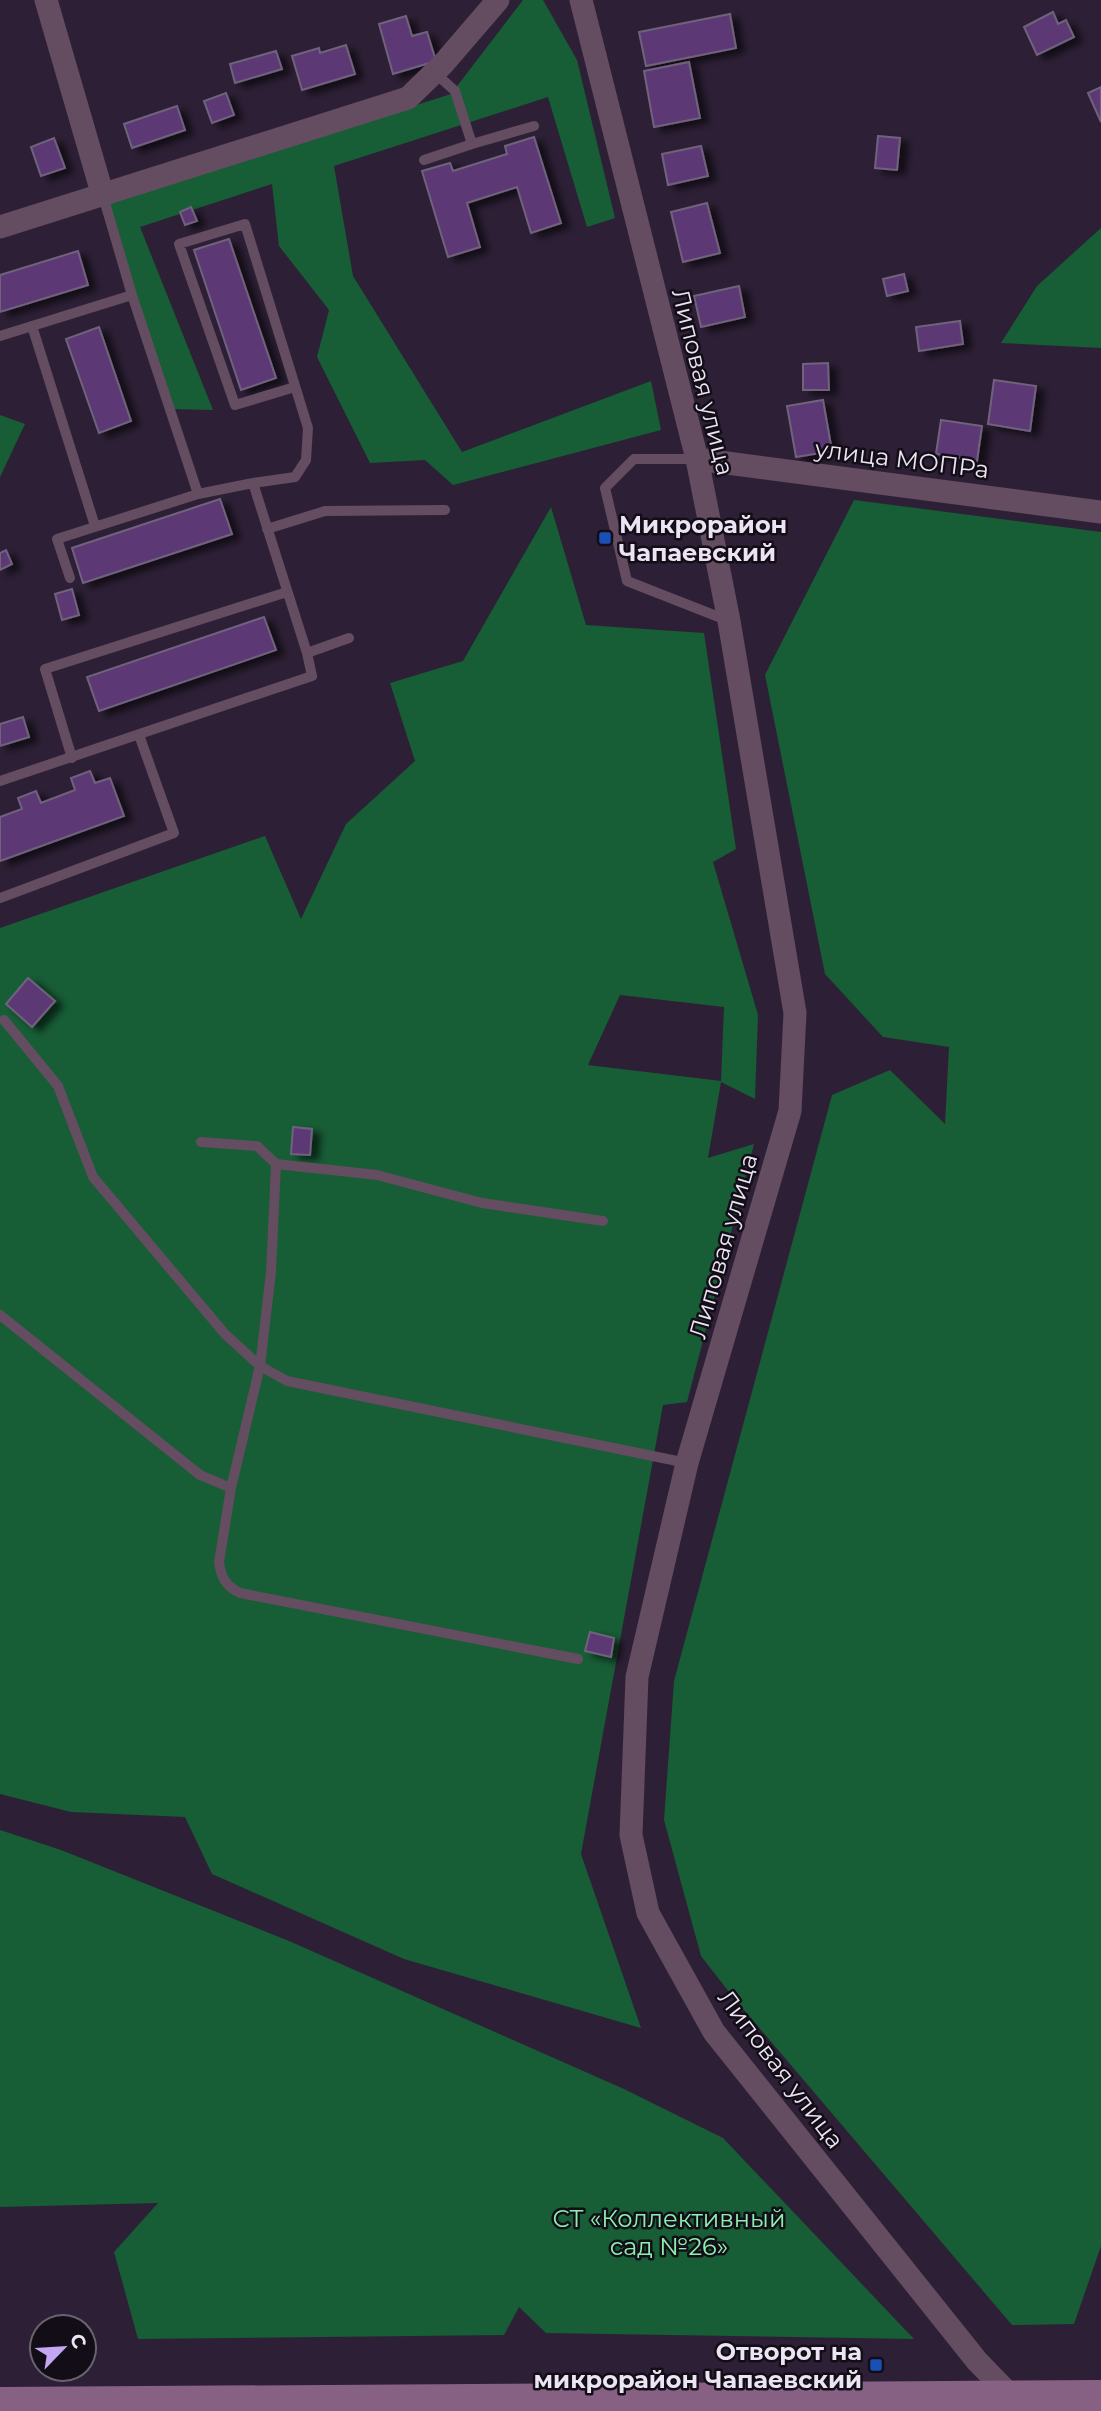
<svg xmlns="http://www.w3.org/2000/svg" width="1101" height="2411" viewBox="0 0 1101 2411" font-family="Montserrat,sans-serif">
<defs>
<filter id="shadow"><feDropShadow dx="8" dy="4.5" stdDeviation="3.5" flood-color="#0009"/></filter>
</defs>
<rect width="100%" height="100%" fill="#2d2036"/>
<path fill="#175d36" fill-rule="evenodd" d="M 523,0 L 543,0 L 577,60 L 615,218 L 587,227 L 548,97 L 334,166 L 353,276 L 462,452 L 651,381 L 661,430 L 453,485 L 425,460 L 370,463 L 317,357 L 329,310 L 279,246 L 272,184 L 140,227 L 213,410 L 171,409 L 109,203 L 451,94 Z
M 1101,228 L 1101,348 L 1001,343 L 1037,286 Z
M 0,415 L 25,424 L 0,477 Z
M 854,500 L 1101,532 L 1101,2246 L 1074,2324 L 1012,2325 L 733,1997 L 701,1956 L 664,1820 L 674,1681 L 832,1095 L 890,1070 L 945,1124 L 949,1047 L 883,1037 L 825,974 L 765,675 Z
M 551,507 L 586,625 L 704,633 L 736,849 L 713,862 L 758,1015 L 755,1099 L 721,1082 L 708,1158 L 754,1144 L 687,1402 L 663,1405 L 581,1854 L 641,2028 L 404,1959 L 212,1874 L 185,1817 L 71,1812 L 0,1794 L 0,928 L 265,836 L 301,919 L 346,824 L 415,761 L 390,683 L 463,661 ZM 620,995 L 724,1007 L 721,1081 L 588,1065 Z
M 0,1830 L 61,1850 L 289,1941 L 624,2089 L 723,2138 L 914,2339 L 546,2333 L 519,2307 L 504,2335 L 138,2339 L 114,2252 L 158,2203 L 0,2207 Z"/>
<path fill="#5b3974" stroke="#70627c" stroke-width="2" filter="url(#shadow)" d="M 1053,12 L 1058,24 L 1066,20 L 1074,37 L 1037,55 L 1024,27 Z
M 730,14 L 736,48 L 646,66 L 639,32 Z
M 406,16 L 412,36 L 427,32 L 436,61 L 393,74 L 379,24 Z
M 346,45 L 355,74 L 302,90 L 292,56 L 319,48 L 320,53 Z
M 276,51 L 282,69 L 235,83 L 230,64 Z
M 689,62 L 700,118 L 654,127 L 644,71 Z
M 1101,87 L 1101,122 L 1088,93 Z
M 226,93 L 234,115 L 212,123 L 204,101 Z
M 177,106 L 185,130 L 132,148 L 124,124 Z
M 878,136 L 900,138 L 897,170 L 875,168 Z
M 534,137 L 561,223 L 531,233 L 517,187 L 467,203 L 480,247 L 448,257 L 422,171 L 450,163 L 453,171 L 507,154 L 505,146 Z
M 54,138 L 65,168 L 41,176 L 31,147 Z
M 701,146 L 708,176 L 668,185 L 662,154 Z
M 707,203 L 720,253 L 683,262 L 671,212 Z
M 191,207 L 197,221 L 185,225 L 180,212 Z
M 229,239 L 276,378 L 241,390 L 194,250 Z
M 78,251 L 88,285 L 0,312 L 0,275 Z
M 904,274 L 908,291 L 887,296 L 883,279 Z
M 739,286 L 745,317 L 701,327 L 694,296 Z
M 960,321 L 963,344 L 919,351 L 916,327 Z
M 99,327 L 131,421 L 99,433 L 66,339 Z
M 828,363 L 829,390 L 803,390 L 803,364 Z
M 994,380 L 1036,386 L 1030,431 L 988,424 Z
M 823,400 L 832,451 L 796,457 L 787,406 Z
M 941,420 L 982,426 L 977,461 L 936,454 Z
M 220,499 L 232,534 L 83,583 L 72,548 Z
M 6,550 L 12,564 L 0,570 L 0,553 Z
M 72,589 L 79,615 L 62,620 L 55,594 Z
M 264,617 L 276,650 L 99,711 L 87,677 Z
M 23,717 L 29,737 L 0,746 L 0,724 Z
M 90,771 L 95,783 L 110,778 L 124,816 L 0,861 L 0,817 L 22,809 L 18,798 L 36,791 L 41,803 L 75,790 L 71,778 Z
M 28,978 L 55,1001 L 32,1027 L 6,1004 Z
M 293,1127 L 312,1129 L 310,1155 L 291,1154 Z
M 590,1632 L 614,1638 L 611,1657 L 585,1651 Z"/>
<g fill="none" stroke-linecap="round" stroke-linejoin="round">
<path stroke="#644c61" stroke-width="10" d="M 434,72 L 455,91 L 472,144 L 534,126
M 424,160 L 472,144
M 103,196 L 132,295 L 198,494
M 32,326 L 95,526
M 0,336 L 132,295
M 697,459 L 634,459 L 605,488 L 627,581 L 729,621
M 253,483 L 295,477 L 306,460 L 308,428 L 245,224 L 179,244 L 235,405 L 295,387
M 267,529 L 325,511 L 445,510
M 307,653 L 349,638
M 72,758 L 45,669 L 287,592
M 0,781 L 312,676 L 307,653 L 253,483 L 198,494 L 57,539 L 70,578
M 0,898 L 174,833 L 139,735
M 4,1020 L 58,1086 L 93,1177 L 225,1334 L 260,1366 L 287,1381 L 687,1463
M 201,1142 L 257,1146 L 276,1164
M 0,1315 L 200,1475 L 231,1488
M 578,1659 L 240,1593 C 226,1586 221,1578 219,1562 L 231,1488 L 260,1366 L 271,1272 L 276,1164 L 377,1175 L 482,1203 L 603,1221"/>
<path stroke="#644c61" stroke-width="23" d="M 46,0 L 103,196
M 581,0 L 697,459 L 729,621 L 795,1013 L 790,1111 L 687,1463 L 637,1677 L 631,1835 L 648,1913 L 714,2032 L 977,2361 L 1011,2396
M 0,227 L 408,98 L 443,64 L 498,0
M 697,459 L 1101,512"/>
<path stroke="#876183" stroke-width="32" d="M 0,2403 L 1101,2396"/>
</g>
<g fill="#1a4fb4" stroke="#120d16" stroke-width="2.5">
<rect x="598" y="531" width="14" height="14" rx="3.5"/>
<rect x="869" y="2358" width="14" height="14" rx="3.5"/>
</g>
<g text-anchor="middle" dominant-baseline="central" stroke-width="5" stroke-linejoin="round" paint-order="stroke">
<g font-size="24" fill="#ece4f3" stroke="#120d16">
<text transform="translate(703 382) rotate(76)">Липовая улица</text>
<text transform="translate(902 459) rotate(7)">улица МОПРа</text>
<text transform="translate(723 1246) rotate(-74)">Липовая улица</text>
<text transform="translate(781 2069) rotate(53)">Липовая улица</text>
</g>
<g font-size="24" font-weight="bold" fill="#ece4f3" stroke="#120d16" text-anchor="start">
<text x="619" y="524">Микрорайон<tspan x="619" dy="28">Чапаевский</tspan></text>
<text x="862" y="2351" text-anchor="end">Отворот на<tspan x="862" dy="28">микрорайон Чапаевский</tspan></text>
</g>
<g font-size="24" fill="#8bf0af" stroke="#120d16">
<text x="669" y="2218">СТ «Коллективный<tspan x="669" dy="28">сад №26»</tspan></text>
</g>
</g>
<g transform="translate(63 2348) rotate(65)"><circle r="33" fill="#120d16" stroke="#69636e" stroke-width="2"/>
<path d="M0-5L12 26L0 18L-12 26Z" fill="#c3a7f2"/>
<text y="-10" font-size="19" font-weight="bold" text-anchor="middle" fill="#ece4f3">С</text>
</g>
</svg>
